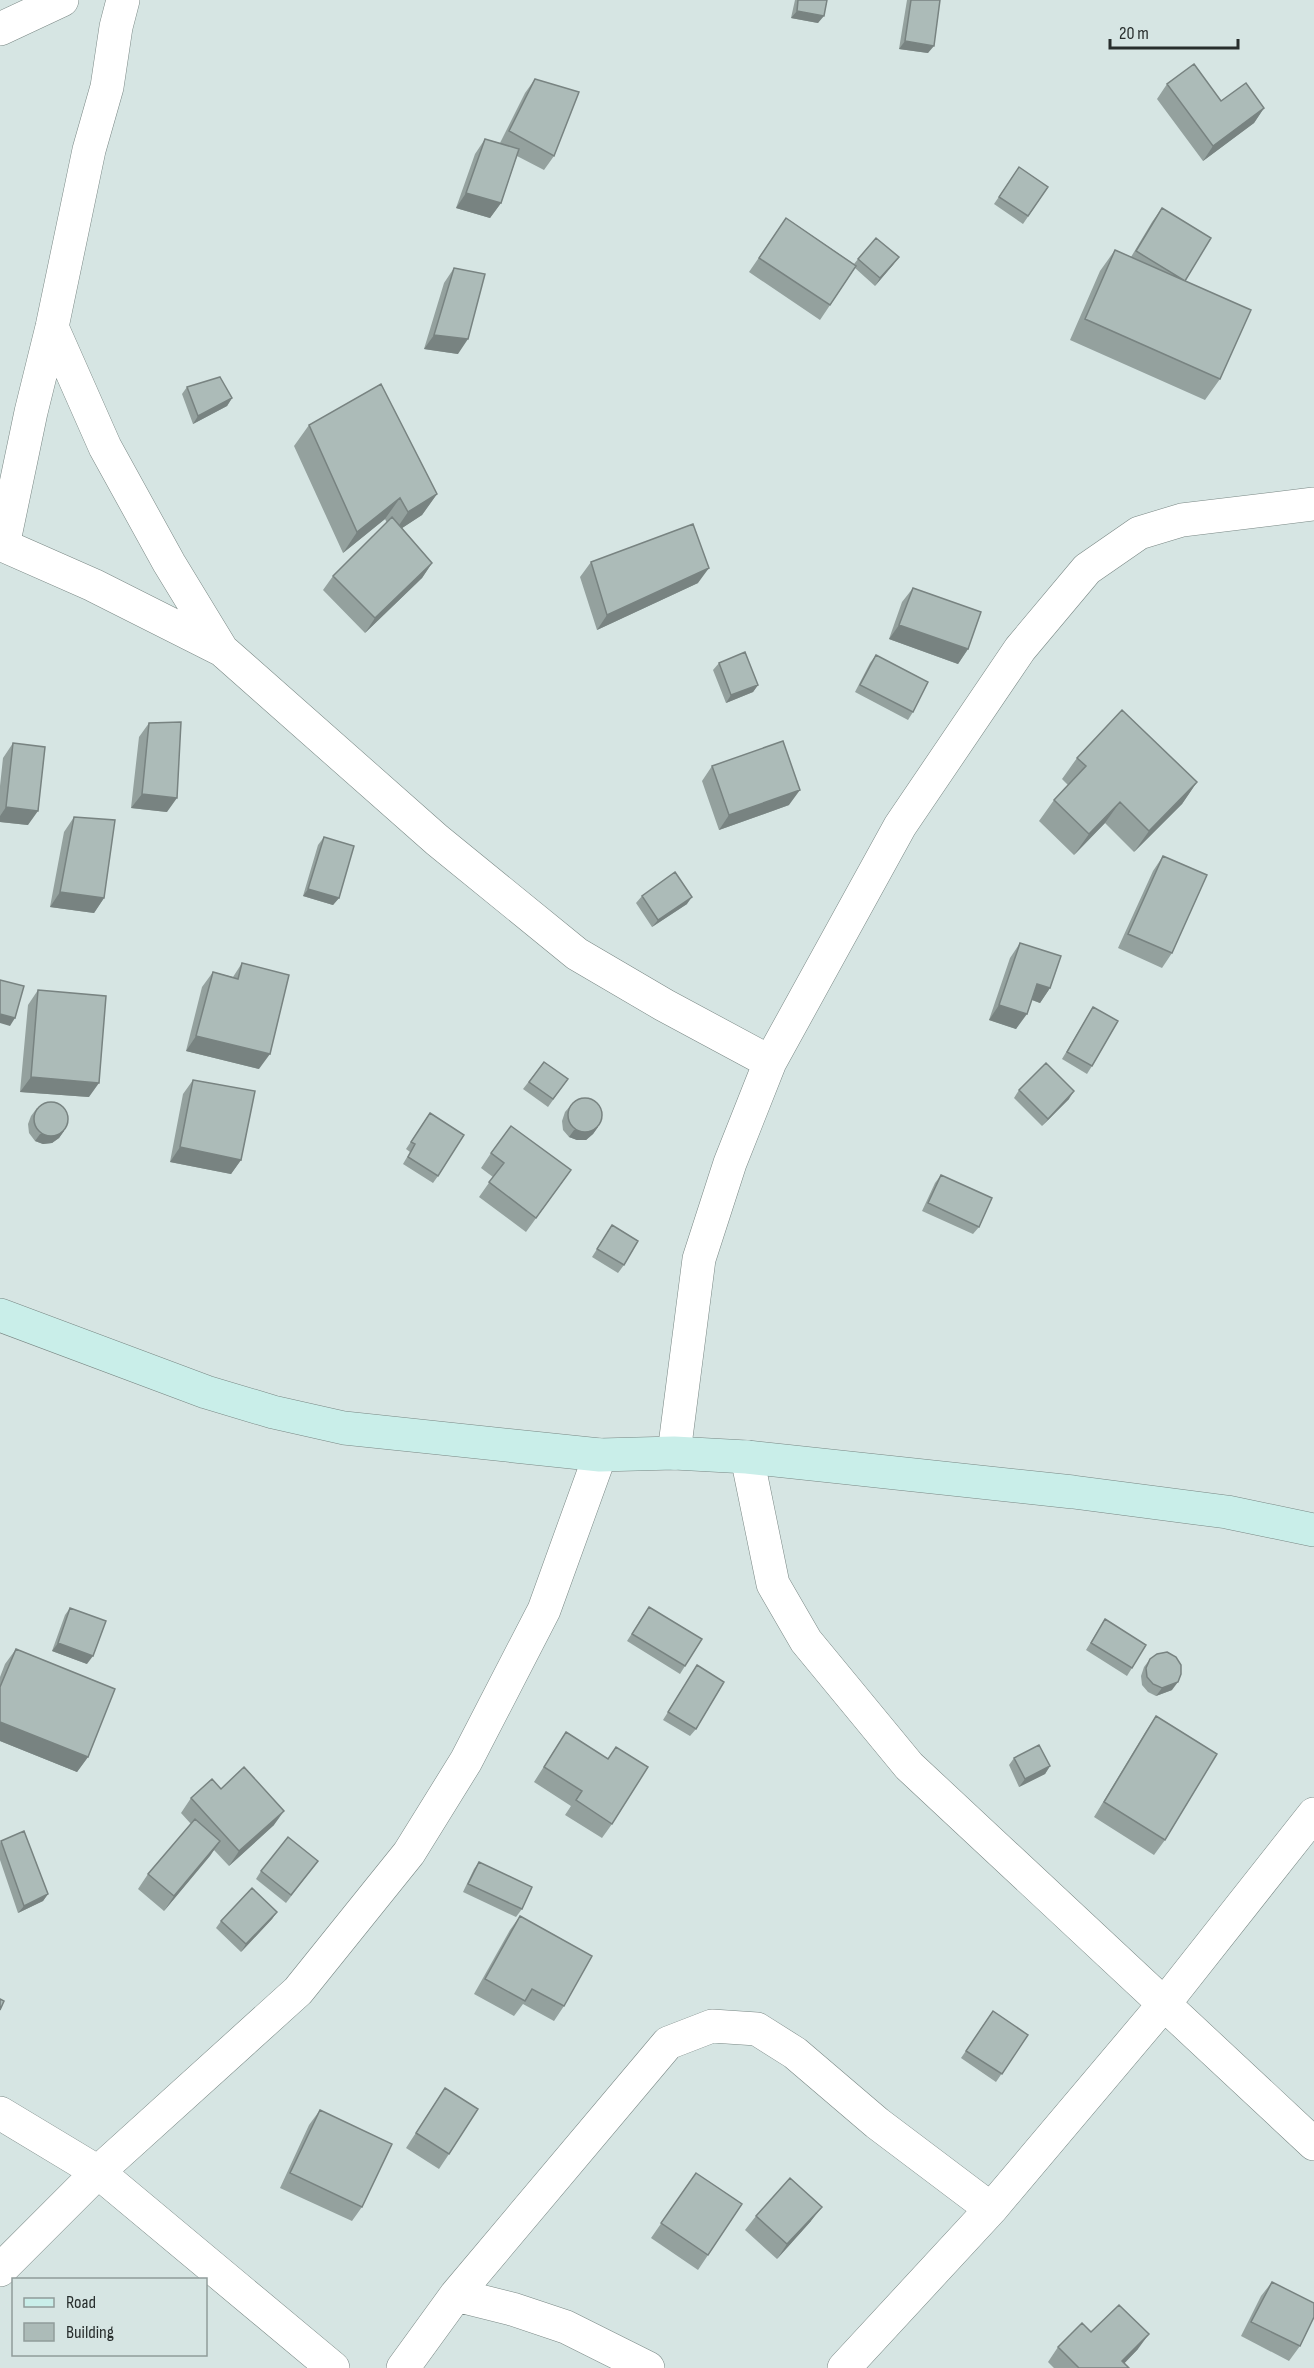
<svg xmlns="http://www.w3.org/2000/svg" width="1314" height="2368" viewBox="0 0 1314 2368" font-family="'Sofia Sans Condensed',sans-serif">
<rect width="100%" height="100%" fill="#d6e5e3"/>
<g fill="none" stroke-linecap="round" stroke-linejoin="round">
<g stroke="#798784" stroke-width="34">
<path id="street" d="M 0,29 L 62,0
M 52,327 L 105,447 L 169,563 L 222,650
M 0,544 L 93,585 L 222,650 L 437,840 L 577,954 L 664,1005 L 770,1062
M 3,546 L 31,412 L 52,327 L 89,150 L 107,87 L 116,27 L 123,0
M 674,1453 L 699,1259 L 730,1163 L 770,1062 L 900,826 L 1020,649 L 1087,569 L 1139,533 L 1182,520 L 1314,504
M 747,1457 L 773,1584 L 806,1641 L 909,1766 L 1314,2144
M 0,2113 L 98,2172 L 333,2368
M 0,2270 L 98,2172 L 298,1991 L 409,1853 L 466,1761 L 544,1610 L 600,1455
M 456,2295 L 512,2309 L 566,2327 L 648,2368
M 403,2368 L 456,2295 L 668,2043 L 712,2026 L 757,2029 L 795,2053 L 877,2123 L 991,2209
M 844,2368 L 991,2209 L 1164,2004 L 1314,1814"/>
</g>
<g stroke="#798784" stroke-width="34">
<path id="secondary" d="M 0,1315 L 206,1392 L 273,1412 L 344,1428 L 600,1455 L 674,1453 L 747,1457 L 1073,1492 L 1227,1512 L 1314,1530"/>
</g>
<use href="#street" stroke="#fff" stroke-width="33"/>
<use href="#secondary" stroke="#c9eee9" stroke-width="33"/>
</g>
<path fill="#94a19e" d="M 795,0 L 827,0 L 818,23 L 791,18 Z
M 907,0 L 940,0 L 928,53 L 899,49 Z
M 535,79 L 554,156 L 544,170 L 517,156 L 501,203 L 490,218 L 456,208 L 475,154 L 485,139 L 500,143 L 525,93 Z
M 1167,84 L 1221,101 L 1264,108 L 1254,123 L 1203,161 L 1157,99 Z
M 1019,167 L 1048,187 L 1023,224 L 994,204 Z
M 1162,208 L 1185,281 L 1220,379 L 1205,400 L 1070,340 L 1100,271 L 1115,250 L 1131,257 L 1152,222 Z
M 786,218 L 854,264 L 858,259 L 899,257 L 875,286 L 855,268 L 820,320 L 749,272 Z
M 454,268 L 458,354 L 424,349 L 444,283 Z
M 187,387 L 232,398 L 227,406 L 193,424 L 182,394 Z
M 309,425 L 437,494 L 422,515 L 402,528 L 432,563 L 422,578 L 365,633 L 323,590 L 333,576 L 387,523 L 385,519 L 343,553 L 294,446 Z
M 591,562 L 698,583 L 597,630 L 580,577 Z
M 913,588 L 968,649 L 958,664 L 889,639 L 902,602 Z
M 876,655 L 913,712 L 908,720 L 855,692 L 870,663 Z
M 719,663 L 758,685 L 753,692 L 726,703 L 713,670 Z
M 149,723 L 167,812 L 131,808 L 139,737 Z
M 13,743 L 28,825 L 0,822 L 0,786 L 3,758 Z
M 1077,758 L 1197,782 L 1182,804 L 1134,852 L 1105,823 L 1074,855 L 1039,821 L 1054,800 L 1068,785 L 1062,779 Z
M 712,766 L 789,805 L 719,830 L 702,781 Z
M 74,817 L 104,898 L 94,913 L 50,907 L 64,832 Z
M 324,837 L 339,898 L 333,905 L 303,896 L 318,845 Z
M 1163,856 L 1172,953 L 1162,968 L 1118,948 L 1153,871 Z
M 642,896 L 687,904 L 652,927 L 636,903 Z
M 1020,943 L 1050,988 L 1040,1003 L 1032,1000 L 1016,1029 L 989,1020 L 1010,958 Z
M 242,963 L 259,1069 L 186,1051 L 202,987 L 213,972 L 233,977 Z
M 38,990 L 89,1097 L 20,1092 L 28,1005 Z
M 1093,1007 L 1092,1066 L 1087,1074 L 1062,1059 Z
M 544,1062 L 568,1079 L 548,1107 L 523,1089 Z
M 193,1080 L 241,1160 L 231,1174 L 170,1162 L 183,1094 Z
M 1019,1090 L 1069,1099 L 1042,1126 L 1014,1098 Z
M 571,1105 L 598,1127 L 593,1134 L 586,1140 L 577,1140 L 569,1137 L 563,1130 L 562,1121 L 565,1112 Z
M 37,1108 L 64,1131 L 59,1138 L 52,1143 L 43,1144 L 35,1141 L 29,1133 L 28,1124 L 31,1116 Z
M 430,1113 L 438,1176 L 433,1183 L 403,1164 L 410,1152 L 406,1149 Z
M 491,1153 L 571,1170 L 526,1232 L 479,1197 L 493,1177 L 481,1168 Z
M 941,1175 L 979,1227 L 973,1234 L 922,1211 L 935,1183 Z
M 612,1225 L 624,1265 L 618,1273 L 592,1257 Z
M 649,1607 L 685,1666 L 680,1674 L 627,1641 Z
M 70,1608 L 87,1664 L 52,1651 L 65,1615 Z
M 1105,1619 L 1132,1668 L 1127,1676 L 1086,1650 Z
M 16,1649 L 88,1757 L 77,1772 L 0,1741 L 0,1677 L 5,1664 Z
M 1150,1659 L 1172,1690 L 1156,1696 L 1148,1692 L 1142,1685 L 1141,1676 L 1144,1667 Z
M 697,1665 L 696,1729 L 690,1736 L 663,1720 Z
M 1156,1716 L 1165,1840 L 1154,1855 L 1094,1817 L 1146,1731 Z
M 566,1732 L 608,1759 L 616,1747 L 612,1824 L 602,1838 L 565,1815 L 571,1806 L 534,1782 Z
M 1014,1758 L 1050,1766 L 1045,1774 L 1019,1787 L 1009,1765 Z
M 221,1789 L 274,1825 L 229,1866 L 214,1850 L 164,1911 L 138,1889 L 148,1874 L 191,1824 L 181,1813 L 191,1798 Z
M 1,1841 L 48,1894 L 43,1901 L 18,1913 L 0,1860 L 0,1843 Z
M 318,1861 L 286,1903 L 256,1879 L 261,1871 Z
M 479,1862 L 522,1909 L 516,1917 L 463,1892 L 474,1869 Z
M 277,1912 L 272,1919 L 241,1952 L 216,1928 L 221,1921 Z
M 520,1916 L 564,2006 L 554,2021 L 523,2004 L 514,2016 L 474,1994 L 510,1930 Z
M 993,2011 L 1028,2035 L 996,2082 L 961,2058 Z
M 445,2088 L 449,2154 L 439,2169 L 406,2148 Z
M 320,2110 L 362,2207 L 352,2221 L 280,2188 L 309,2125 Z
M 696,2173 L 708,2255 L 698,2270 L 651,2238 Z
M 756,2216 L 811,2221 L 777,2259 L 745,2230 Z
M 1272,2282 L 1300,2346 L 1289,2361 L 1241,2336 L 1261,2296 Z
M 1091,2332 L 1138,2349 L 1124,2363 L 1129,2368 L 1054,2368 L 1048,2362 L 1058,2347 Z"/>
<path fill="#788381" d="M 797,11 L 824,16 L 818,23 L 791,18 Z
M 905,41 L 934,46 L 928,53 L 899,49 Z
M 1264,108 L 1254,123 L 1203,161 L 1213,146 Z
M 466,193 L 501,203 L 490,218 L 456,208 Z
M 899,257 L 893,265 L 875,286 L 880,278 Z
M 434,335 L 468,339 L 458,354 L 424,349 Z
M 232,398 L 227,406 L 193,424 L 198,416 Z
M 437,494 L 422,515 L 393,534 L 408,512 Z
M 400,498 L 385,519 L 343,553 L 357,532 Z
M 432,563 L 422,578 L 365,633 L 375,618 Z
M 709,568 L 698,583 L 597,630 L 607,615 Z
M 899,625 L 968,649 L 958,664 L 889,639 Z
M 758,685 L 753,692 L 726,703 L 731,695 Z
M 1197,782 L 1182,804 L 1134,852 L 1149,831 Z
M 800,790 L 789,805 L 719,830 L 729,815 Z
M 142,794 L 177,798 L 167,812 L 131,808 Z
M 1120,802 L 1105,823 L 1074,855 L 1089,834 Z
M 6,807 L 38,811 L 28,825 L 0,822 L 0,816 Z
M 308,889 L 339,898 L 333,905 L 303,896 Z
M 60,892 L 104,898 L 94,913 L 50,907 Z
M 692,897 L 687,904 L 652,927 L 658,920 Z
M 1037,984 L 1050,988 L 1040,1003 L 1027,998 Z
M 999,1005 L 1027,1014 L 1016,1029 L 989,1020 Z
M 0,1014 L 15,1018 L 10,1026 L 0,1023 Z
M 196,1036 L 270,1054 L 259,1069 L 186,1051 Z
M 31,1077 L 99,1083 L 89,1097 L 20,1092 Z
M 1074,1091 L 1069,1099 L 1042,1126 L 1048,1119 Z
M 598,1127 L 593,1134 L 586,1140 L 577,1140 L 569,1137 L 574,1130 Z
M 64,1131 L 59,1138 L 52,1143 L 43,1144 L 35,1141 L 40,1134 Z
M 180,1147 L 241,1160 L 231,1174 L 170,1162 Z
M 58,1643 L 93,1656 L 87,1664 L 52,1651 Z
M 1178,1682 L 1172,1690 L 1156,1696 L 1162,1688 Z
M 0,1722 L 88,1757 L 77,1772 L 0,1741 Z
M 1050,1766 L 1045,1774 L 1019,1787 L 1025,1779 Z
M 284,1811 L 274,1825 L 229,1866 L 239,1851 Z
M 220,1841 L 210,1856 L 164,1911 L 174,1896 Z
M 48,1894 L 43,1901 L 18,1913 L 24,1906 Z
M 277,1912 L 272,1919 L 241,1952 L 246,1944 Z
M 822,2207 L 811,2221 L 777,2259 L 787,2244 Z
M 1149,2334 L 1138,2349 L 1120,2368 L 1122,2361 Z"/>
<path fill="#acbbb8" stroke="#788381" stroke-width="1.5" d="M 798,0 L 827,0 L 824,16 L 797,11 Z
M 911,0 L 940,0 L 934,46 L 905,41 Z
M 1194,64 L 1221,101 L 1246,83 L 1264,108 L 1213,146 L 1167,84 Z
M 535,79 L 579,92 L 554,156 L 509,131 Z
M 485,139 L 519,149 L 501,203 L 466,193 Z
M 1019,167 L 1048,187 L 1028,216 L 999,197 Z
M 1162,208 L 1211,238 L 1185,281 L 1136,251 Z
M 786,218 L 856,266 L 830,305 L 759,258 Z
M 876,238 L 899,257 L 880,278 L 858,259 Z
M 1115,250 L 1251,310 L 1220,379 L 1085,319 Z
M 454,268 L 485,274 L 468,339 L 434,335 Z
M 220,377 L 232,398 L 198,416 L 187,387 Z
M 381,384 L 437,494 L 408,512 L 400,498 L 357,532 L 309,425 Z
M 392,517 L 432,563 L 375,618 L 333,576 Z
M 693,524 L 709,568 L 607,615 L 591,562 Z
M 913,588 L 981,612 L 968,649 L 899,625 Z
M 745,652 L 758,685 L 731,695 L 719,663 Z
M 876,655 L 928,682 L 913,712 L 860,685 Z
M 1122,710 L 1197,782 L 1149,831 L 1120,802 L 1089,834 L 1054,800 L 1086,766 L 1077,758 Z
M 181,722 L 177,798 L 142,794 L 149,723 Z
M 783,741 L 800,790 L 729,815 L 712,766 Z
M 13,743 L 45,747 L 38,811 L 6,807 Z
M 74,817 L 115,820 L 104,898 L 60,892 Z
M 324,837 L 354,846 L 339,898 L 308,889 Z
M 1163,856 L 1207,875 L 1172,953 L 1128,934 Z
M 675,872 L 692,897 L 658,920 L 642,896 Z
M 1020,943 L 1061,956 L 1050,988 L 1037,984 L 1027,1014 L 999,1005 Z
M 242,963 L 289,975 L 270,1054 L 196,1036 L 213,972 L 238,979 Z
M 0,980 L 24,986 L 15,1018 L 0,1014 Z
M 38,990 L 106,996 L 99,1083 L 31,1077 Z
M 1093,1007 L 1118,1021 L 1092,1066 L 1067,1052 Z
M 544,1062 L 568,1079 L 553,1099 L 529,1082 Z
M 1046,1063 L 1074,1091 L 1048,1119 L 1019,1090 Z
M 193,1080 L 255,1091 L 241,1160 L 180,1147 Z
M568 1115a17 17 0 1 1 34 0a17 17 0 1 1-34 0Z
M34 1119a17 17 0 1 1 34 0a17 17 0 1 1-34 0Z
M 430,1113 L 464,1135 L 438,1176 L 408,1157 L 415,1144 L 411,1142 Z
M 511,1126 L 571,1170 L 536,1218 L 489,1182 L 504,1163 L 491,1153 Z
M 941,1175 L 992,1198 L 979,1227 L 928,1203 Z
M 612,1225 L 638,1241 L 624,1265 L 597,1249 Z
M 649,1607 L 702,1639 L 685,1666 L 632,1634 Z
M 70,1608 L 106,1621 L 93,1656 L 58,1643 Z
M 1105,1619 L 1146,1645 L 1132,1668 L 1091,1643 Z
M 16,1649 L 115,1689 L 88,1757 L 0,1722 L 0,1687 Z
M 1167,1652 L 1176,1657 L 1181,1665 L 1181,1674 L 1178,1682 L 1162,1688 L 1153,1684 L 1147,1677 L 1146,1668 L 1150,1659 L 1157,1654 Z
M 697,1665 L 724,1682 L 696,1729 L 668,1712 Z
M 1156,1716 L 1217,1754 L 1165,1840 L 1104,1802 Z
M 566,1732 L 608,1759 L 616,1747 L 648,1767 L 612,1824 L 576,1800 L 582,1791 L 544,1767 Z
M 1039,1745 L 1050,1766 L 1025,1779 L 1014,1758 Z
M 244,1767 L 284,1811 L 239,1851 L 191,1798 L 212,1779 L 221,1789 Z
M 195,1819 L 220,1841 L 174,1896 L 148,1874 Z
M 24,1831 L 48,1894 L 24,1906 L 1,1841 Z
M 288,1837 L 318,1861 L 291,1895 L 261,1871 Z
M 479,1862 L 532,1887 L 522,1909 L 468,1884 Z
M 252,1888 L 277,1912 L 246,1944 L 221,1921 Z
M 520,1916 L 592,1956 L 564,2006 L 532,1989 L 525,2001 L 485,1979 Z
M 0,1999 L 4,2001 L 0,2010 Z
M 993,2011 L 1028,2035 L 1002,2074 L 966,2051 Z
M 445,2088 L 478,2109 L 449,2154 L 416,2133 Z
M 320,2110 L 392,2144 L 362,2207 L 290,2173 Z
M 696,2173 L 742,2204 L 708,2255 L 661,2223 Z
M 790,2178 L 822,2207 L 787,2244 L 756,2216 Z
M 1272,2282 L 1314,2303 L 1314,2317 L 1300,2346 L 1251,2322 Z
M 1119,2305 L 1149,2334 L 1122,2361 L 1129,2368 L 1079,2368 L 1058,2347 L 1082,2323 L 1091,2332 Z"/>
<rect x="12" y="2278" width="195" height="78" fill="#d6e5e3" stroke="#909c9a" stroke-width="1.5"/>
<rect x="24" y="2298" width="30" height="9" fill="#c9eee9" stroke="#909c9a" stroke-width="1.5"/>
<text x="66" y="2308" font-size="18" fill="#282e2d">Road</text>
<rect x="24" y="2323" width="30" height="18" fill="#acbbb8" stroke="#909c9a" stroke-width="1.5"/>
<text x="66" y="2338" font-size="18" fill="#282e2d">Building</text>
<path d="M1110 39v9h128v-9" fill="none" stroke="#282e2d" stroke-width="3"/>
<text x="1119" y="39" font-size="18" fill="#282e2d" stroke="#d6e5e3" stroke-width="4.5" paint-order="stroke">20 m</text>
</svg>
